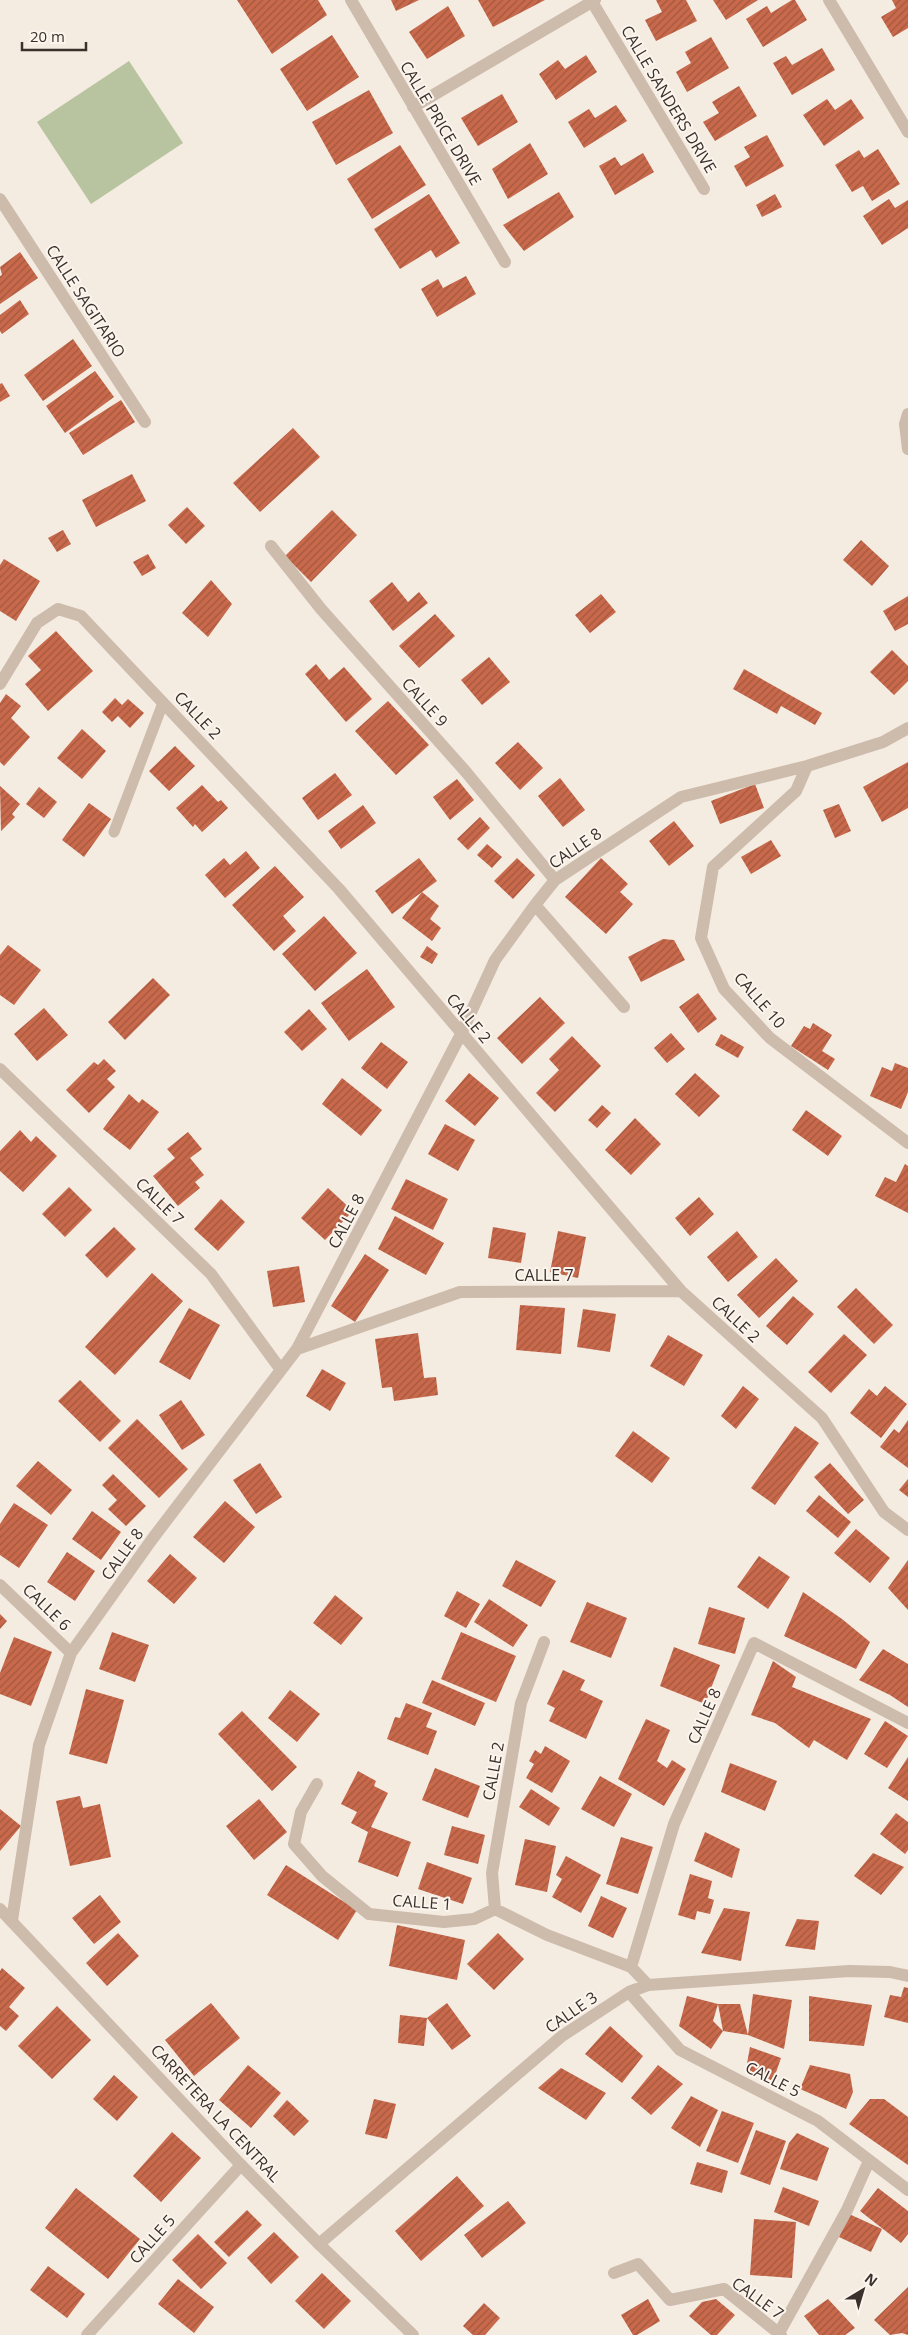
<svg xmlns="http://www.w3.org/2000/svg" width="908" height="2335" viewBox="0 0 908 2335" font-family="'Open Sans',sans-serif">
<defs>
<pattern id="building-hatch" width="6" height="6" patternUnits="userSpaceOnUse" patternTransform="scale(1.25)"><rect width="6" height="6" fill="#c8694b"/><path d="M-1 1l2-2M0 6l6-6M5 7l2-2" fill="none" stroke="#a4573f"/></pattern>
</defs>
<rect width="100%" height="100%" fill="#f4ebe1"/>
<path fill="#b8c4a0" d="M 129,61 L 183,143 L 91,204 L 37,122 Z"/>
<path fill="url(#building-hatch)" d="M 237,0 L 318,0 L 327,15 L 272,54 Z
M 391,0 L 419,0 L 396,11 Z
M 478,0 L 545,0 L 493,27 Z
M 656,0 L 686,0 L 697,21 L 656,41 L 645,20 L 662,12 Z
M 713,0 L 758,0 L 726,20 Z
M 792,0 L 795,0 L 807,20 L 763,47 L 746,19 L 767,6 L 771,13 Z
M 892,0 L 908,0 L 908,28 L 893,37 L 881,17 L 896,8 Z
M 448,6 L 465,36 L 427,59 L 409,32 Z
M 332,35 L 359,77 L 307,111 L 280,69 Z
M 711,37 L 729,68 L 687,92 L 676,72 L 691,63 L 685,52 Z
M 822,48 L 835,70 L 792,95 L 773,63 L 786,56 L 792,65 Z
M 586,55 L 597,72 L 556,100 L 539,74 L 558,60 L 565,69 Z
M 739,86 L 757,116 L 715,141 L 703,122 L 719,113 L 712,102 Z
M 369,90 L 393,133 L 336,165 L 312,122 Z
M 502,94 L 518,122 L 478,146 L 461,118 Z
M 827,99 L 835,110 L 851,99 L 864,118 L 824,146 L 803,115 Z
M 616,105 L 627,121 L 584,148 L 568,122 L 589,109 L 595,118 Z
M 767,135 L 784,166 L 746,187 L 734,166 L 750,157 L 744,147 Z
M 530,143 L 548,174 L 508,199 L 492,169 Z
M 400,145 L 426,185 L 372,219 L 347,179 Z
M 878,149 L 900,184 L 872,201 L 863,186 L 852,192 L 835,165 L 859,150 L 864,158 Z
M 643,153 L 654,172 L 615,195 L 599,166 L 615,157 L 621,166 Z
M 559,192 L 574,217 L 524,251 L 503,225 Z
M 429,194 L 460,243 L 436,258 L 431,250 L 400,269 L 374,229 Z
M 775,194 L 782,207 L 762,217 L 756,205 Z
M 889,199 L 895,208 L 908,200 L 908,228 L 882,245 L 863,216 Z
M 20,252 L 38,278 L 0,304 L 0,276 L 2,275 L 0,267 Z
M 466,276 L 476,294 L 437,317 L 421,289 L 438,279 L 443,288 Z
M 20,300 L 29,314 L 2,334 L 0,331 L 0,315 Z
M 73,339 L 92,366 L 43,401 L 24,375 Z
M 95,371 L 114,397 L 65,433 L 46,406 Z
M 2,383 L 10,396 L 0,402 L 0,384 Z
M 121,400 L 135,422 L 83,455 L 69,433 Z
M 293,428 L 320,457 L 260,512 L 233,483 Z
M 132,474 L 146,501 L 96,527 L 82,500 Z
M 187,507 L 205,526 L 186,544 L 168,525 Z
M 332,510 L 357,535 L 311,582 L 285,556 Z
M 63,530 L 71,544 L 57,552 L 48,538 Z
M 861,540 L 889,566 L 872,586 L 843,560 Z
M 148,554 L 156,568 L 142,576 L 133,562 Z
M 4,559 L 40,581 L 16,621 L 0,611 L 0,565 Z
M 211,580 L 232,604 L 208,637 L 182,613 Z
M 392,582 L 408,602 L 419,592 L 428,603 L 393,631 L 369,601 Z
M 601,594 L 616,612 L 590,633 L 575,615 Z
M 908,596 L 908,624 L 895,631 L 883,611 Z
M 435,614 L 455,636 L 419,668 L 399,646 Z
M 56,631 L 93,671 L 48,711 L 25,684 L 41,670 L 28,656 Z
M 892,650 L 908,666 L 908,681 L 894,695 L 870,672 Z
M 489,657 L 510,682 L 482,705 L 461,680 Z
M 316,664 L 329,680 L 344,667 L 372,699 L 346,722 L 305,674 Z
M 744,669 L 822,713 L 815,725 L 781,706 L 777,714 L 733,689 Z
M 6,694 L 21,706 L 11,718 L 30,737 L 4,766 L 0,762 L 0,703 Z
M 115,698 L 122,705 L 128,699 L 144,713 L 130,728 L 118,716 L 112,722 L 102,712 Z
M 388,701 L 429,745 L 396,775 L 355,731 Z
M 82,729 L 106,751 L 82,779 L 57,758 Z
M 518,742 L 543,768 L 520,790 L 495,763 Z
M 175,746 L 195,766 L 169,791 L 149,771 Z
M 908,762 L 908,808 L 882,822 L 863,787 Z
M 335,773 L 352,795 L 318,820 L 302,798 Z
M 560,778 L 585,810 L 563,827 L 538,796 Z
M 457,779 L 474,800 L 450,820 L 433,797 Z
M 755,784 L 764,808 L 720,824 L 711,801 Z
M 202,785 L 218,802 L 221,800 L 228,808 L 202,832 L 195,824 L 193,827 L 176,808 Z
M 0,786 L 20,804 L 12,814 L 15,817 L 1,831 Z
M 39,787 L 57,802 L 44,818 L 26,804 Z
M 89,803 L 111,819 L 84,857 L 62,840 Z
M 839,804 L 851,831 L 835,838 L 823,810 Z
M 363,805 L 376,823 L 341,849 L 328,831 Z
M 480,817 L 490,828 L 468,850 L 457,839 Z
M 674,821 L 694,846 L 669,866 L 649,841 Z
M 771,840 L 781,856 L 751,874 L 741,857 Z
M 487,844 L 502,857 L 492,868 L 477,855 Z
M 246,851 L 260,868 L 225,898 L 205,875 L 224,858 L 230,865 Z
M 419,858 L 437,881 L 392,914 L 375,891 Z
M 517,858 L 535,875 L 513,899 L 494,881 Z
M 601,858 L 628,884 L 620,892 L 633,904 L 606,934 L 565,897 Z
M 275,866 L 304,897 L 283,916 L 296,931 L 274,951 L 232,905 Z
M 422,892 L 439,906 L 430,919 L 441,928 L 432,941 L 402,918 Z
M 324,916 L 357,953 L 315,991 L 282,954 Z
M 663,939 L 674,940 L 685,960 L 641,982 L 628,957 Z
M 8,945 L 41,970 L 14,1005 L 0,995 L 0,955 Z
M 427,946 L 438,954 L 432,964 L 420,957 Z
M 367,969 L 395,1007 L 349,1041 L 321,1003 Z
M 153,978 L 170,995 L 125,1040 L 108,1022 Z
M 698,993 L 717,1019 L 698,1033 L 679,1007 Z
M 540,997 L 565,1023 L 522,1064 L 497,1038 Z
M 44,1008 L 68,1035 L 37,1061 L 14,1034 Z
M 309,1009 L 327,1029 L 302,1051 L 284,1032 Z
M 813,1023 L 832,1035 L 822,1051 L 835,1059 L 828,1070 L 791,1046 L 804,1026 L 810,1029 Z
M 671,1033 L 685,1049 L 667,1063 L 654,1048 Z
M 721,1034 L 744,1047 L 738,1058 L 715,1045 Z
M 572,1036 L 601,1066 L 555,1112 L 536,1093 L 559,1070 L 549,1059 Z
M 381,1042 L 408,1062 L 387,1089 L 361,1068 Z
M 104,1059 L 116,1071 L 107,1079 L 115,1087 L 89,1113 L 66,1090 L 94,1062 L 98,1065 Z
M 895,1063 L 908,1068 L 908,1092 L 901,1109 L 870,1096 L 882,1067 L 892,1071 Z
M 469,1073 L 499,1098 L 475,1126 L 445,1101 Z
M 695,1073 L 720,1096 L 699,1117 L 675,1094 Z
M 342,1078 L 382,1110 L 361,1136 L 322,1104 Z
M 129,1094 L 139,1103 L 142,1099 L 159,1112 L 130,1150 L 103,1129 Z
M 602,1105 L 611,1113 L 597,1128 L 588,1120 Z
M 806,1110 L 842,1136 L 828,1156 L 792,1130 Z
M 635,1118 L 661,1144 L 631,1175 L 605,1150 Z
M 445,1124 L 475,1140 L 458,1171 L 428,1154 Z
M 20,1130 L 31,1142 L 36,1136 L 57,1156 L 23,1192 L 0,1171 L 0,1151 Z
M 188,1132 L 202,1149 L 190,1158 L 204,1175 L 195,1182 L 200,1188 L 178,1206 L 153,1176 L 175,1158 L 167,1149 Z
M 905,1164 L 908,1166 L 908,1213 L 875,1196 L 885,1177 L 896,1182 Z
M 406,1179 L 448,1199 L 433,1230 L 391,1209 Z
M 69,1187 L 92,1210 L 65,1237 L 42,1214 Z
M 328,1188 L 353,1211 L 325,1240 L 301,1218 Z
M 699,1197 L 714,1214 L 690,1236 L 675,1218 Z
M 221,1199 L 245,1222 L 218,1251 L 194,1229 Z
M 395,1216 L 444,1243 L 426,1275 L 378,1249 Z
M 114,1227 L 136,1249 L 107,1278 L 85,1255 Z
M 493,1227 L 526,1233 L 521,1263 L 488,1258 Z
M 558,1231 L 586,1237 L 578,1278 L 550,1272 Z
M 737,1231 L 758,1257 L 728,1282 L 707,1257 Z
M 365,1254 L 389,1270 L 355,1322 L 331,1306 Z
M 776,1258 L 798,1281 L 759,1318 L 737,1295 Z
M 299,1266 L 305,1302 L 273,1307 L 267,1271 Z
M 152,1273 L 183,1301 L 115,1375 L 85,1347 Z
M 856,1288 L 893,1325 L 874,1344 L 837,1307 Z
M 793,1296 L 814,1314 L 787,1345 L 766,1326 Z
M 520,1305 L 565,1308 L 561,1354 L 516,1350 Z
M 189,1308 L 220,1325 L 190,1380 L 159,1362 Z
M 583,1309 L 616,1314 L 610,1352 L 577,1347 Z
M 418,1333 L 424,1378 L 436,1377 L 438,1395 L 394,1401 L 392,1387 L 382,1388 L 375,1339 Z
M 844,1334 L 867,1355 L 831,1393 L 808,1372 Z
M 668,1335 L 703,1355 L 684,1386 L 650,1366 Z
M 322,1369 L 346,1383 L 330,1411 L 306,1396 Z
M 80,1380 L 121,1421 L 100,1442 L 58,1401 Z
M 743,1386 L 759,1399 L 736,1429 L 721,1416 Z
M 885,1386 L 907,1404 L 881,1438 L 850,1413 L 869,1389 L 877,1396 Z
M 181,1400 L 205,1435 L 182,1450 L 159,1415 Z
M 137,1419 L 188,1469 L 159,1498 L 108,1448 Z
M 908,1420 L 908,1468 L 880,1447 L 894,1429 L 899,1433 Z
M 795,1426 L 819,1443 L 775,1505 L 751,1488 Z
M 633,1431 L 670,1458 L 652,1483 L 615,1456 Z
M 38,1461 L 72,1490 L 51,1515 L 16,1486 Z
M 260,1463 L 282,1497 L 256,1514 L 233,1480 Z
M 830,1463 L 864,1500 L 848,1514 L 814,1477 Z
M 113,1474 L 146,1506 L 126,1526 L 108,1509 L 117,1500 L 102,1485 Z
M 908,1479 L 908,1497 L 899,1490 Z
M 819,1495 L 851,1522 L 838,1538 L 806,1511 Z
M 225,1501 L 255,1527 L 224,1563 L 193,1537 Z
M 14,1503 L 48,1525 L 19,1568 L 0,1555 L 0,1524 Z
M 92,1511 L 121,1532 L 101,1560 L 72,1539 Z
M 856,1529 L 890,1558 L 870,1583 L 834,1553 Z
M 67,1552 L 95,1571 L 75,1601 L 47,1582 Z
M 170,1554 L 197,1578 L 174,1604 L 147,1581 Z
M 759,1556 L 790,1577 L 768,1609 L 737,1587 Z
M 516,1560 L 556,1581 L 541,1607 L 502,1586 Z
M 908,1560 L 908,1610 L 888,1588 Z
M 457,1591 L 480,1604 L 466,1628 L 444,1616 Z
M 803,1592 L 842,1619 L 870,1642 L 856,1669 L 784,1636 Z
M 335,1595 L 363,1618 L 341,1645 L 313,1623 Z
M 489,1599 L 528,1625 L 513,1647 L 474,1622 Z
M 587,1602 L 627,1618 L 611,1658 L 570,1642 Z
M 709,1607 L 745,1618 L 735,1654 L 698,1644 Z
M 0,1614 L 7,1621 L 0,1629 Z
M 112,1632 L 149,1645 L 135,1682 L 99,1669 Z
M 461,1632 L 516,1656 L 496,1702 L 441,1679 Z
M 14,1637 L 52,1652 L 31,1706 L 0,1694 L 0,1673 Z
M 674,1647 L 720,1665 L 705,1704 L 660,1686 Z
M 883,1649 L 908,1664 L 908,1707 L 890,1695 L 859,1680 Z
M 773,1661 L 796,1677 L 792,1687 L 871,1719 L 847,1760 L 814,1740 L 809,1748 L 775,1723 L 751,1715 Z
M 563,1670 L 585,1680 L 580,1690 L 603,1701 L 586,1739 L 549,1721 L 555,1708 L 547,1704 Z
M 432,1680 L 485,1703 L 475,1726 L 422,1703 Z
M 86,1689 L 124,1700 L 107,1764 L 69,1754 Z
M 290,1690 L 320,1714 L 297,1742 L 268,1718 Z
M 406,1703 L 432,1713 L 426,1727 L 437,1731 L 428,1755 L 387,1739 L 395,1717 L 400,1718 Z
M 242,1711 L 297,1767 L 272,1791 L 218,1734 Z
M 646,1719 L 670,1730 L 657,1761 L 667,1768 L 672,1760 L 686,1769 L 664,1806 L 618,1779 Z
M 885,1721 L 908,1736 L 887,1768 L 864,1754 Z
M 545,1746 L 570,1761 L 552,1793 L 526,1778 L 534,1764 L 529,1761 L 535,1750 L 541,1754 Z
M 908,1757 L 908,1801 L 888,1788 Z
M 730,1763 L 777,1781 L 765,1811 L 721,1792 Z
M 435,1768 L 480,1786 L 468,1818 L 422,1800 Z
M 358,1771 L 376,1781 L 374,1786 L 388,1793 L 371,1827 L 411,1842 L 398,1877 L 358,1862 L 368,1832 L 351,1823 L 357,1812 L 341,1804 Z
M 600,1776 L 632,1794 L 614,1827 L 581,1809 Z
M 531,1789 L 560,1808 L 549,1826 L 519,1807 Z
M 80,1796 L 83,1808 L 100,1804 L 111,1857 L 70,1866 L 56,1801 Z
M 259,1799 L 287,1832 L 254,1860 L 226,1826 Z
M 0,1809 L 21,1826 L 0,1851 Z
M 896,1813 L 908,1822 L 908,1850 L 905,1854 L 880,1834 Z
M 452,1826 L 485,1835 L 478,1864 L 444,1855 Z
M 705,1832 L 740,1849 L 732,1878 L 694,1861 Z
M 621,1837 L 653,1847 L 638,1894 L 606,1884 Z
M 525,1839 L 556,1846 L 547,1892 L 515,1885 Z
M 873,1853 L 904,1867 L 881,1895 L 854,1876 Z
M 566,1856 L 601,1875 L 581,1913 L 552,1897 L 562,1879 L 556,1875 Z
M 427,1862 L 472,1878 L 463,1904 L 418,1889 Z
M 286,1865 L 357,1910 L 338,1940 L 267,1895 Z
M 690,1874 L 712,1881 L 708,1898 L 714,1900 L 710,1914 L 697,1911 L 695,1920 L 678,1915 Z
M 100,1895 L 121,1922 L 94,1944 L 72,1918 Z
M 601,1896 L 627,1908 L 613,1938 L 588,1926 Z
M 724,1908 L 750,1912 L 741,1961 L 701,1953 Z
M 797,1919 L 819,1921 L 815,1950 L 785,1946 Z
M 397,1925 L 465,1940 L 457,1980 L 389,1966 Z
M 118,1933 L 139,1956 L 107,1986 L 86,1963 Z
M 498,1933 L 524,1959 L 494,1990 L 467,1964 Z
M 2,1968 L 25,1988 L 9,2007 L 19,2016 L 6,2031 L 0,2026 L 0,1971 Z
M 904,1987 L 908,1988 L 908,2023 L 884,2017 L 890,1995 L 901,1997 Z
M 753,1994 L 792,2000 L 784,2049 L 748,2035 L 723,2031 L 718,2004 L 713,2021 L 723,2031 L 711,2049 L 679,2026 L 687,1996 L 718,2004 L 740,2004 L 748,2035 Z
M 809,1996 L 872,2005 L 864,2046 L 809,2041 Z
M 211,2003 L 240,2038 L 194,2076 L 165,2040 Z
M 447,2003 L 471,2036 L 452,2050 L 427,2018 Z
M 57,2006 L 91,2040 L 52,2079 L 18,2046 Z
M 400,2015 L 427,2018 L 424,2046 L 398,2043 Z
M 610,2026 L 643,2056 L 622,2083 L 585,2054 Z
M 750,2047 L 781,2058 L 773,2081 L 746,2069 Z
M 248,2065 L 281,2093 L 251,2128 L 219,2100 Z
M 658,2065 L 683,2084 L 651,2115 L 631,2098 Z
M 810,2065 L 850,2074 L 853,2092 L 846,2109 L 800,2089 Z
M 561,2068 L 606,2093 L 586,2120 L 538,2088 Z
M 114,2075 L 138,2097 L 117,2121 L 93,2099 Z
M 691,2096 L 718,2110 L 700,2147 L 671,2128 Z
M 374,2099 L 396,2104 L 387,2139 L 365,2134 Z
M 870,2099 L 884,2099 L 908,2117 L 908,2165 L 849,2124 Z
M 287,2100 L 309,2121 L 294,2136 L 273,2116 Z
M 722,2111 L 754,2123 L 738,2163 L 706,2151 Z
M 756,2130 L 786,2141 L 770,2185 L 740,2174 Z
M 172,2132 L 201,2158 L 161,2202 L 133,2176 Z
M 797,2133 L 829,2148 L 817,2181 L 780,2169 L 789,2143 Z
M 697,2162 L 728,2171 L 722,2193 L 690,2184 Z
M 457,2176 L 484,2206 L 421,2261 L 395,2231 Z
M 783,2187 L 819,2201 L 809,2226 L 774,2212 Z
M 76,2188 L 140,2239 L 108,2279 L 45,2228 Z
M 878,2188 L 908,2211 L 908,2234 L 901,2243 L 860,2211 Z
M 508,2201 L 526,2223 L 482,2258 L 464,2235 Z
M 247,2210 L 262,2225 L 229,2257 L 214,2242 Z
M 849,2214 L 882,2229 L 871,2252 L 839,2237 Z
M 754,2219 L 796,2222 L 792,2278 L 750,2275 Z
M 274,2232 L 299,2257 L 271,2284 L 247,2258 Z
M 198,2234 L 227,2263 L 201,2289 L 172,2260 Z
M 48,2266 L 85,2294 L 67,2318 L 30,2290 Z
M 322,2273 L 351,2301 L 324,2329 L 295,2301 Z
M 178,2279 L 214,2307 L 194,2333 L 158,2304 Z
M 908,2287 L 908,2335 L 902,2333 L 890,2335 L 874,2320 Z
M 648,2299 L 660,2321 L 637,2335 L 633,2335 L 621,2315 Z
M 716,2299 L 735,2315 L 717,2335 L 711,2335 L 689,2316 L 702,2302 Z
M 828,2299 L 855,2328 L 845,2335 L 819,2335 L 804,2316 Z
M 484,2303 L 500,2318 L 485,2335 L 473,2335 L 463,2326 Z"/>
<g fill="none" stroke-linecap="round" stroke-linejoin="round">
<path stroke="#cdbbac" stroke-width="11" d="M 114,832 L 163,703"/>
<path stroke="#cdbbac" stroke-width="12" d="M 351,0 L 505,262
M 591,0 L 704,189
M 829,0 L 908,132
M 413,107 L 595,0
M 0,199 L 145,422
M 908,414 L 905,424 L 908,449
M 271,546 L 321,609 L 466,772 L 555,880
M 0,684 L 37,623 L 58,609 L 81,616 L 339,889 L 681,1291 L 822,1418 L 884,1512 L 908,1530
M 807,766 L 796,791 L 713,867 L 701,938 L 724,989 L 770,1038 L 908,1143
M 535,905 L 624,1007
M 0,1069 L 211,1274 L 281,1370
M 297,1349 L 460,1292 L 681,1291
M 0,1585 L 71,1653
M 317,1784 L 301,1812 L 294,1844 L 322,1876 L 369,1914 L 444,1922 L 474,1919 L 495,1909 L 547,1935 L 631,1967 L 648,1985
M 495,1909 L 492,1873 L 521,1703 L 544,1642
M 12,1920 L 39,1745 L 71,1653 L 153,1538 L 297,1349 L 461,1034 L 495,960 L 535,905 L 555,880 L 681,797 L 807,766 L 883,742 L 908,728
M 631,1967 L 674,1824 L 754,1643 L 908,1723
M 629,1992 L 680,2050 L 818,2121 L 908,2190
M 319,2244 L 562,2036 L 629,1992 L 648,1985 L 849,1971 L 890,1972 L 908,1976
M 614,2273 L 638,2264 L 670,2300 L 724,2289 L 781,2335
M 779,2333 L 847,2210 L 869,2161
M 87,2335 L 241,2165"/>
<path stroke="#cdbbac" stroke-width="12" d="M 0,1909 L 241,2165 L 319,2244 L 413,2335"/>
</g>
<g text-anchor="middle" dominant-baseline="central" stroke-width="4" stroke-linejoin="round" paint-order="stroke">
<g font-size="16" fill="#3b302b" stroke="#fbf5ee">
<text transform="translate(669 99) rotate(59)">CALLE SANDERS DRIVE</text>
<text transform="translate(441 123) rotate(59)">CALLE PRICE DRIVE</text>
<text transform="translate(86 301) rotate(57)">CALLE SAGITARIO</text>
<text transform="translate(425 702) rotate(48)">CALLE 9</text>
<text transform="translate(198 715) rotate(46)">CALLE 2</text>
<text transform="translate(575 848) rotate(-34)">CALLE 8</text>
<text transform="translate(760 1000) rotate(49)">CALLE 10</text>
<text transform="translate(469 1018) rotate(50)">CALLE 2</text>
<text transform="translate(160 1201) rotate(44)">CALLE 7</text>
<text transform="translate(346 1221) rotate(-62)">CALLE 8</text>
<text x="544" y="1275">CALLE 7</text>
<text transform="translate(736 1319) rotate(43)">CALLE 2</text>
<text transform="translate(122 1554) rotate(-54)">CALLE 8</text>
<text transform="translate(47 1607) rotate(44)">CALLE 6</text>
<text transform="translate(704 1716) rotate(-66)">CALLE 8</text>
<text transform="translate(493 1771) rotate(-80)">CALLE 2</text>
<text transform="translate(422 1902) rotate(4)">CALLE 1</text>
<text transform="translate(571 2012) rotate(-35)">CALLE 3</text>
<text transform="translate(773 2079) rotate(27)">CALLE 5</text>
<text transform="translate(216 2113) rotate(47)">CARRETERA LA CENTRAL</text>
<text transform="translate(152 2239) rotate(-48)">CALLE 5</text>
<text transform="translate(758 2298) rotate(36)">CALLE 7</text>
</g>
</g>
<g transform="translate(863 2290) rotate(38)" stroke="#fbf5ee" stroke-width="4" paint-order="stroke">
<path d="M0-4L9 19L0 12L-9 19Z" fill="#3b302b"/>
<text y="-8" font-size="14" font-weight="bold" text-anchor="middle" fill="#3b302b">N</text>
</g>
<path d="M22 42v8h64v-8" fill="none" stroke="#3b302b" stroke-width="2.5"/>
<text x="30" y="42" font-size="15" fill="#3b302b" stroke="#fbf5ee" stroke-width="4" paint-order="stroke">20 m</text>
</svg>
